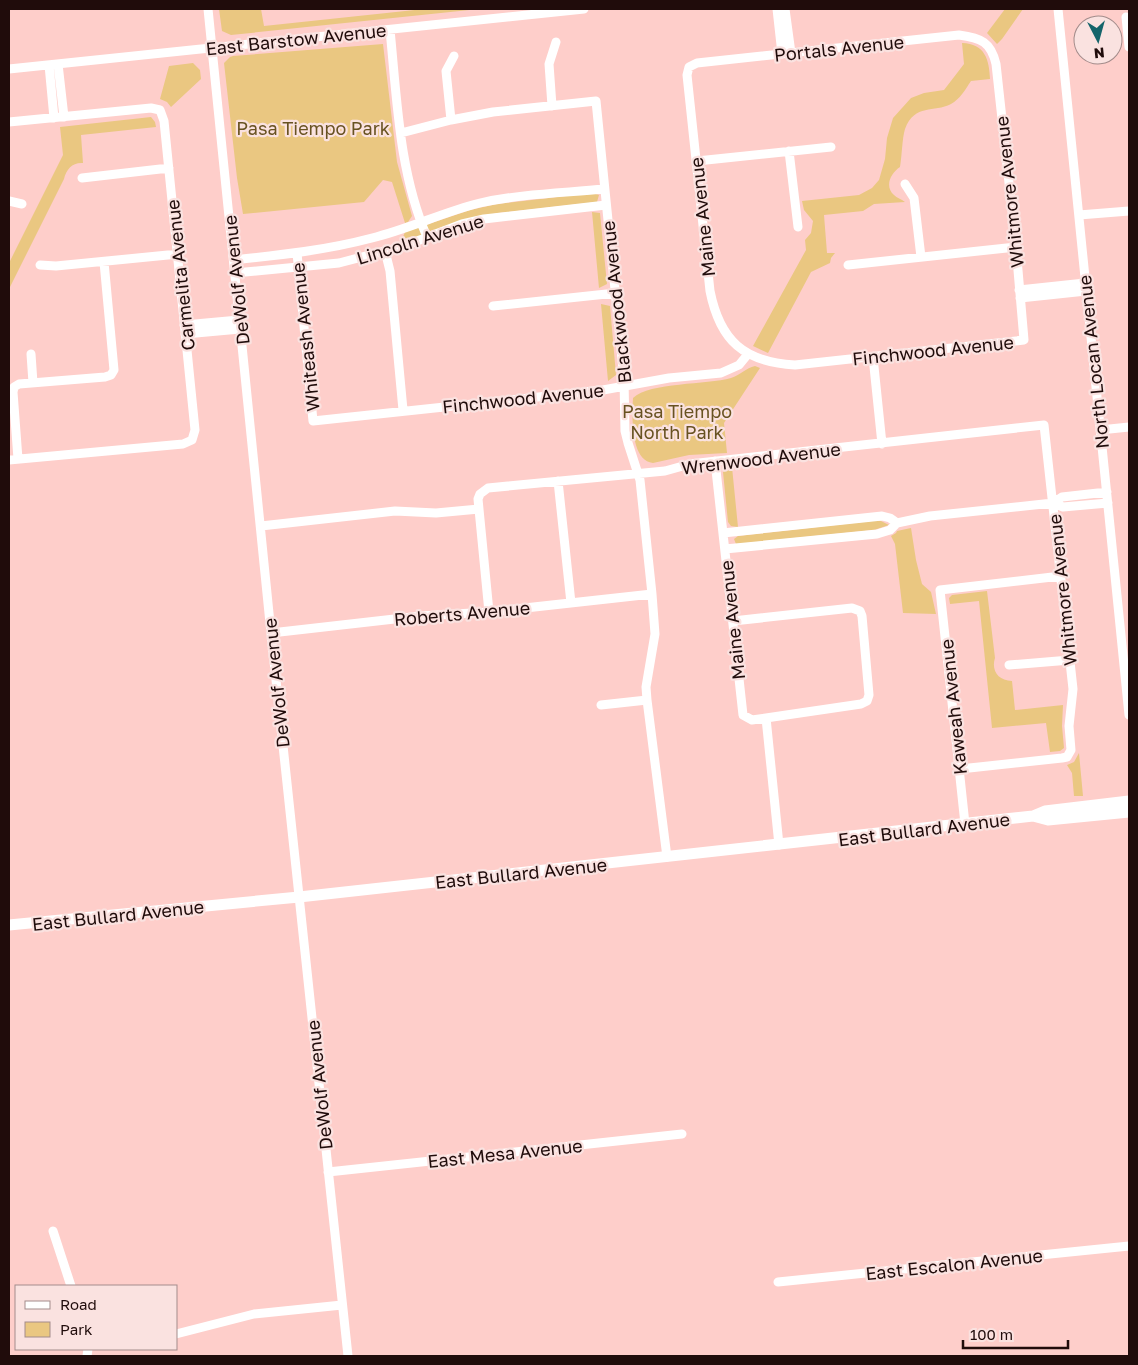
<svg xmlns="http://www.w3.org/2000/svg" width="1138" height="1365" viewBox="0 0 1138 1365" font-family="'Golos Text',sans-serif">
<rect width="100%" height="100%" fill="#fececa"/>
<path fill="#eac781" d="M 219,9 L 261,9 L 264,26 L 424,9 L 479,9 L 231,35 L 222,31 Z
M 1005,9 L 1023,9 L 1002,39 L 997,44 L 987,33 Z
M 962,43 C 985,44 989,59 990,79 L 971,81 C 965,90 960,99 951,104 C 934,113 915,103 905,129 C 902,139 902,156 900,167 C 891,173 884,186 894,195 C 897,198 901,199 905,202 L 874,204 L 863,211 L 824,215 L 827,253 L 835,253 L 831,258 L 830,263 L 811,272 L 768,353 L 753,346 L 806,250 L 805,240 L 811,233 L 813,221 L 804,210 L 802,201 L 859,195 L 872,188 L 879,180 L 885,159 L 887,138 L 893,118 L 911,98 L 924,93 L 944,90 L 964,64 Z
M 383,44 L 397,162 L 412,216 L 408,222 L 405,223 L 392,182 L 383,180 L 364,202 L 243,214 L 237,178 L 224,63 L 230,57 L 233,56 Z
M 193,63 L 200,70 L 201,79 L 171,107 L 167,102 L 160,99 L 169,66 Z
M 151,117 L 155,122 L 156,127 L 81,135 L 83,163 C 73,162 66,169 64,179 L 9,289 L 9,263 L 63,155 L 60,127 Z
M 592,193 L 599,195 L 597,202 L 498,213 L 468,219 L 409,240 L 403,237 L 405,232 L 470,210 L 497,204 Z
M 592,212 L 600,213 L 607,284 L 599,288 Z
M 601,304 L 610,306 L 616,375 L 608,381 Z
M 755,366 L 760,368 L 724,423 L 727,453 L 689,455 L 653,463 C 630,461 632,415 633,398 C 650,382 707,385 731,378 C 740,375 746,368 755,366 Z
M 732,467 L 738,527 L 731,526 L 728,522 L 723,472 L 727,468 Z
M 872,521 L 881,521 L 889,525 L 874,530 L 736,544 L 734,539 L 738,536 Z
M 911,528 L 916,560 L 922,584 L 931,592 L 936,614 L 903,613 L 895,544 L 891,536 L 896,533 L 897,531 Z
M 987,591 L 995,658 C 991,670 998,681 1012,681 L 1015,710 L 1063,705 L 1062,726 L 1064,748 L 1060,751 L 1050,752 L 1046,723 L 992,728 L 979,601 L 950,604 L 949,598 L 952,595 Z
M 1079,753 L 1083,796 L 1074,796 L 1072,773 L 1067,765 L 1074,762 Z"/>
<g fill="none" stroke-linecap="round" stroke-linejoin="round">
<path stroke="#fff" stroke-width="9" d="M 208,9 L 271,633 L 348,1356
M 777,9 L 782,54
M 785,9 L 791,53
M 1058,9 L 1129,715
M 1126,17 L 1129,47
M 390,30 C 397,99 399,172 427,237
M 959,35 C 981,38 991,42 996,64 L 1016,247 L 1024,340 L 795,365 C 744,362 720,341 710,291 L 687,75 L 689,67 L 697,63 Z
M 58,64 L 64,117
M 49,65 L 54,118
M 9,69 L 584,9
M 552,106 L 549,64 L 556,42
M 451,120 L 446,71 L 454,56
M 9,122 L 151,108 L 160,110 L 164,121 L 195,430 L 192,440 L 183,444 L 9,460
M 401,133 L 451,120 L 493,112 L 596,101 L 624,379 L 625,431 L 628,443 L 640,480 L 652,594 L 655,634 L 646,687 L 647,700 L 667,857
M 789,151 L 798,227
M 697,161 L 831,147
M 82,178 L 169,168
M 905,184 L 914,198 L 921,257
M 9,201 L 22,204
M 1079,215 L 1129,211
M 385,251 L 390,271 L 403,410
M 297,253 L 313,421 L 603,390 L 669,378 L 721,373 L 739,365 L 748,354
M 234,260 C 280,255 327,250 372,238 C 409,229 443,212 480,203 C 520,194 563,193 604,189
M 40,265 L 56,266 L 178,254
M 848,265 L 1016,247
M 235,273 L 339,263 L 404,246 L 462,224 L 484,219 L 606,205
M 1019,290 L 1085,283
M 1020,298 L 1086,291
M 493,306 L 616,293
M 184,325 L 239,320
M 185,334 L 240,329
M 31,354 L 33,383
M 873,357 L 882,444
M 1100,430 L 1129,427
M 18,459 L 13,392 L 14,387 L 19,384 L 105,377 L 111,375 L 114,370 L 104,262
M 715,461 L 743,715 L 752,720 L 766,718 L 861,704 L 867,701 L 869,695 L 862,616 L 860,611 L 852,608 L 733,621
M 558,481 L 571,603
M 1053,503 L 1063,507 L 1108,503
M 261,526 L 395,511 L 436,513 L 479,509
M 723,533 L 882,516 L 890,518 L 897,523
M 725,549 L 877,534 L 890,530 L 897,523 L 930,516 L 1053,503 L 1062,497 L 1107,492
M 489,612 L 478,499 L 480,494 L 488,488 L 665,471 L 690,464 L 1044,425 L 1073,689 L 1069,726 L 1071,750 L 1067,757 L 1062,758 L 960,769
M 271,633 L 421,616 L 489,612 L 652,594
M 1009,665 L 1070,660
M 601,705 L 647,700
M 766,718 L 779,845
M 965,824 L 940,590 L 1061,576
M 328,1172 L 682,1134
M 53,1231 L 71,1286
M 778,1282 L 1129,1246
M 176,1334 L 254,1314 L 342,1305
M 87,1356 L 88,1349"/>
<path stroke="#fff" stroke-width="11" d="M 1033,816 L 1048,820 L 1129,812
M 9,925 L 299,897 L 1033,816 L 1045,811 L 1129,801"/>
</g>
<g text-anchor="middle" dominant-baseline="central" stroke-width="4.5" stroke-linejoin="round" paint-order="stroke">
<g font-size="18" fill="#200c0b" stroke="#fae2e0">
<text transform="translate(296 39) rotate(-6)">East Barstow Avenue</text>
<text transform="translate(839 48) rotate(-6)">Portals Avenue</text>
<text transform="translate(1009 192) rotate(-96)">Whitmore Avenue</text>
<text transform="translate(702 217) rotate(-96)">Maine Avenue</text>
<text transform="translate(420 239) rotate(-17)">Lincoln Avenue</text>
<text transform="translate(180 275) rotate(-96)">Carmelita Avenue</text>
<text transform="translate(236 280) rotate(-96)">DeWolf Avenue</text>
<text transform="translate(616 302) rotate(-96)">Blackwood Avenue</text>
<text transform="translate(305 337) rotate(-96)">Whiteash Avenue</text>
<text transform="translate(933 350) rotate(-6)">Finchwood Avenue</text>
<text transform="translate(1093 362) rotate(-96)">North Locan Avenue</text>
<text transform="translate(523 398) rotate(-6)">Finchwood Avenue</text>
<text transform="translate(761 458) rotate(-7)">Wrenwood Avenue</text>
<text transform="translate(1062 590) rotate(-96)">Whitmore Avenue</text>
<text transform="translate(462 613) rotate(-5)">Roberts Avenue</text>
<text transform="translate(732 620) rotate(-96)">Maine Avenue</text>
<text transform="translate(276 683) rotate(-96)">DeWolf Avenue</text>
<text transform="translate(953 707) rotate(-96)">Kaweah Avenue</text>
<text transform="translate(924 829) rotate(-7)">East Bullard Avenue</text>
<text transform="translate(521 873) rotate(-6)">East Bullard Avenue</text>
<text transform="translate(118 915) rotate(-6)">East Bullard Avenue</text>
<text transform="translate(319 1085) rotate(-96)">DeWolf Avenue</text>
<text transform="translate(505 1153) rotate(-6)">East Mesa Avenue</text>
<text transform="translate(954 1264) rotate(-6)">East Escalon Avenue</text>
</g>
<g font-size="18" fill="#685221" stroke="#fae2e0">
<text x="313" y="128">Pasa Tiempo Park</text>
<text x="677" y="411">Pasa Tiempo<tspan x="677" dy="21">North Park</tspan></text>
</g>
</g>
<rect width="1138" height="1365" fill="none" stroke="#200c0b" stroke-width="20"/>
<rect x="15" y="1285" width="162" height="65" fill="#fae2e0" stroke="#a38c8b"/>
<rect x="25" y="1301" width="25" height="8" fill="#ffffff" stroke="#a38c8b"/>
<text x="60" y="1310" font-size="15" fill="#200c0b">Road</text>
<rect x="25" y="1322" width="25" height="15" fill="#eac781" stroke="#a38c8b"/>
<text x="60" y="1335" font-size="15" fill="#200c0b">Park</text>
<g transform="translate(1098 40) rotate(174)"><circle r="24" fill="#fae2e0" stroke="#a38c8b"/>
<path d="M0-4L9 19L0 12L-9 19Z" fill="#15646a"/>
<text y="-8" font-size="14" font-weight="bold" text-anchor="middle" fill="#200c0b">N</text>
</g>
<path d="M963 1340v8h105v-8" fill="none" stroke="#200c0b" stroke-width="2.5"/>
<text x="970" y="1340" font-size="15" fill="#200c0b" stroke="#fae2e0" stroke-width="4" paint-order="stroke">100 m</text>
</svg>
